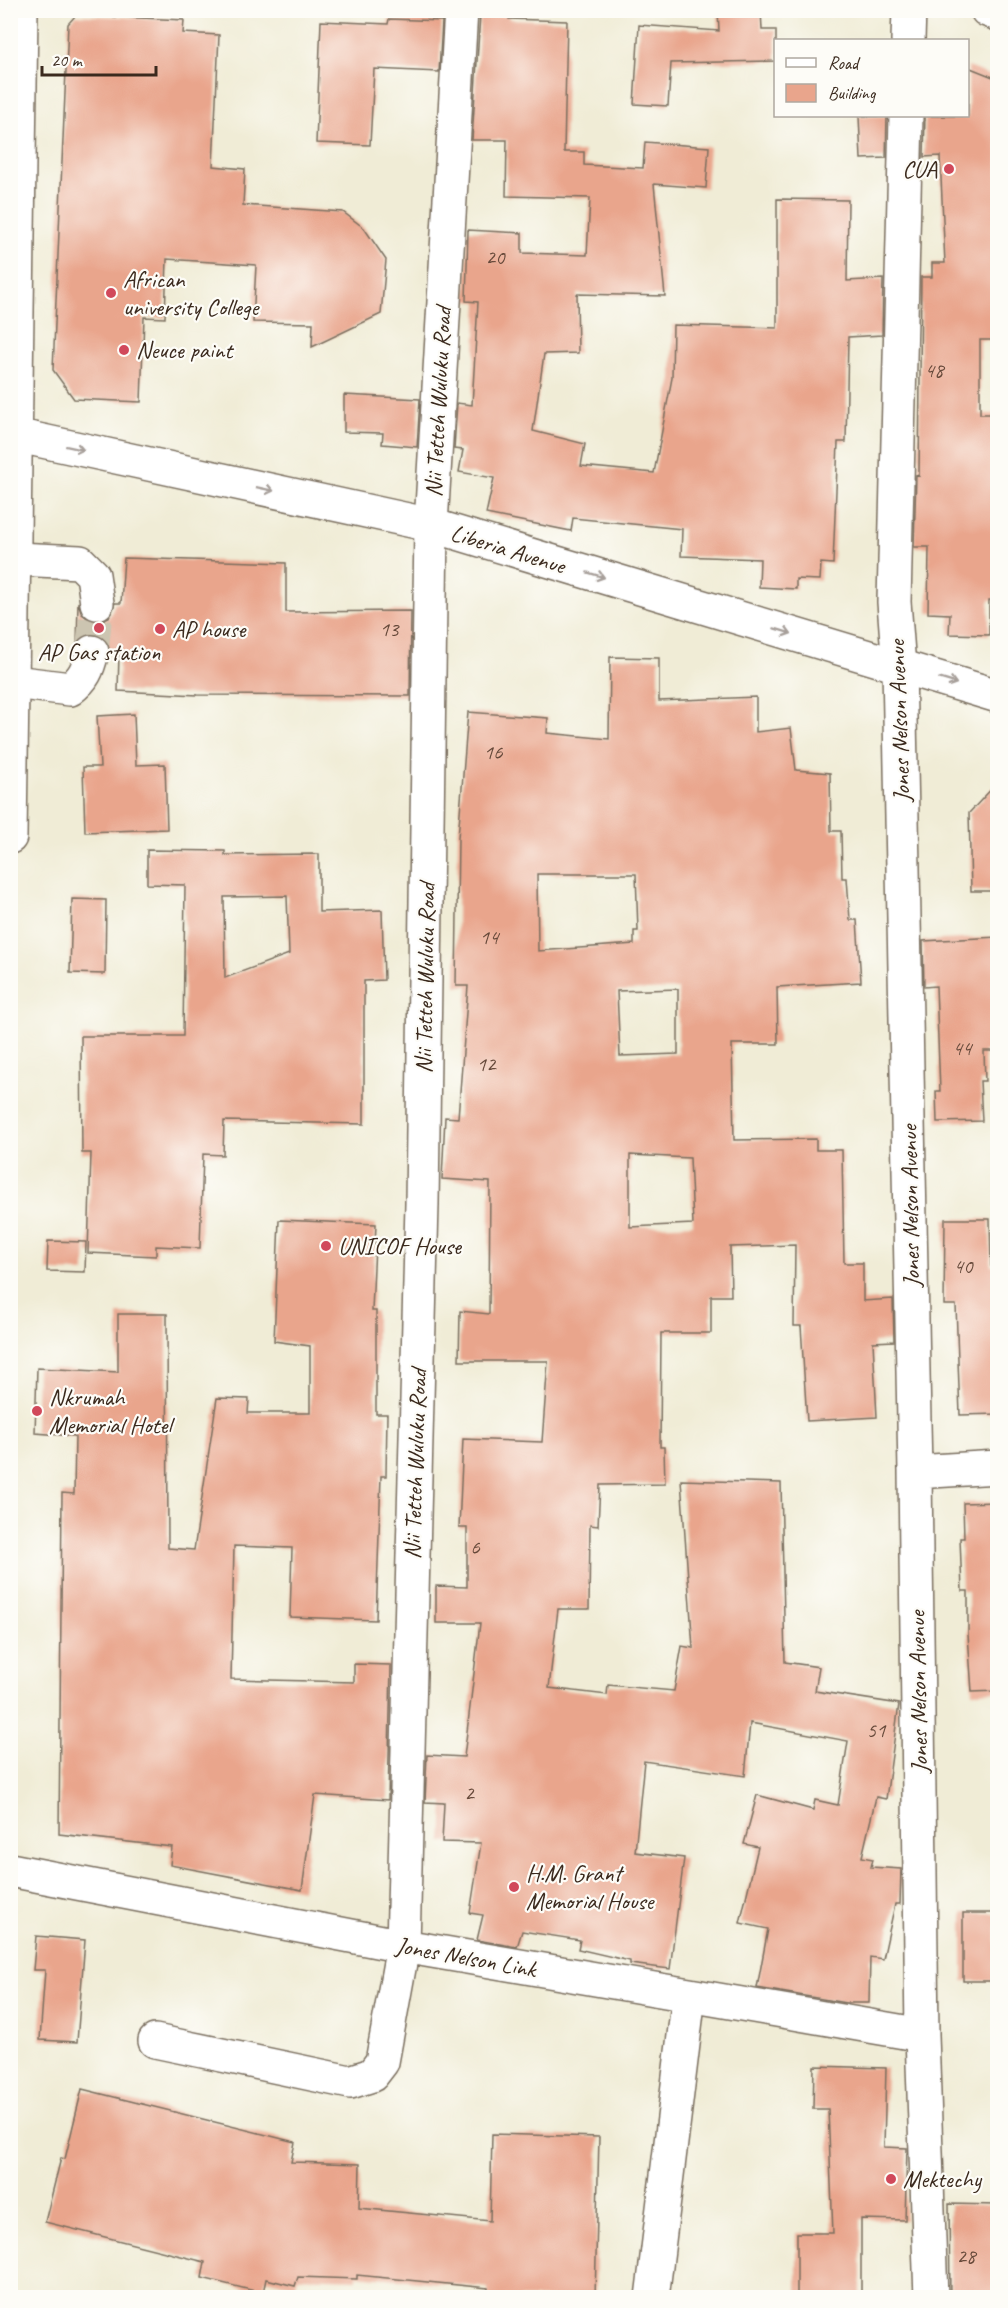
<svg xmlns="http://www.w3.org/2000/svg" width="1008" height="2308" viewBox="0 0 1008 2308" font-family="Caveat,sans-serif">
<rect width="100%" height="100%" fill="#fdfcf7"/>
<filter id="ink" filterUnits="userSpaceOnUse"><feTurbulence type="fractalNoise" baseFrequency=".0167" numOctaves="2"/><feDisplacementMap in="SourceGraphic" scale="12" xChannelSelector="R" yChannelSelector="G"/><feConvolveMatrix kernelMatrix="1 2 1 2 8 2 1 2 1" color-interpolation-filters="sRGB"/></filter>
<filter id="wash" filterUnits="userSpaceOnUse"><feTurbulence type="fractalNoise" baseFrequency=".008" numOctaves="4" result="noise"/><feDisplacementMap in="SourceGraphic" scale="24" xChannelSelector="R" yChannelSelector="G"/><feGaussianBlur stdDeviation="1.35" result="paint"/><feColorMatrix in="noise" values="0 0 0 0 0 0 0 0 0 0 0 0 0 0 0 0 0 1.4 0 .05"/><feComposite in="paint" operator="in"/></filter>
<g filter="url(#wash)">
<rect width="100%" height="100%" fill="#f0ecd6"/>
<g id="blocks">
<path fill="#e9a58c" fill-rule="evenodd" d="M 718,10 L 761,10 L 762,30 L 776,30 L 776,61 L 671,63 L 668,106 L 634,104 L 639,25 L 719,31 Z
M 76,15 L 184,20 L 183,33 L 219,35 L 213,166 L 245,169 L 243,205 L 343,212 L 364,228 L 386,260 L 381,314 L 312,347 L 313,323 L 253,322 L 256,265 L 167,259 L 165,318 L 144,317 L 141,402 L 74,399 L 53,370 L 68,24 Z
M 480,15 L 509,16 L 509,19 L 567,21 L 564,152 L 584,152 L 584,165 L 643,168 L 645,142 L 709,147 L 706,188 L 654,184 L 665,296 L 577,294 L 578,353 L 544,354 L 533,431 L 585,444 L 581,466 L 654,473 L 672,378 L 673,325 L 777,328 L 777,199 L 848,200 L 847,281 L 883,279 L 882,335 L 848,337 L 846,442 L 838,442 L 833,564 L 821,563 L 820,580 L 796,579 L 796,589 L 759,587 L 760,559 L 681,556 L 682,529 L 573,518 L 571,531 L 486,514 L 494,478 L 459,472 L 463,450 L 454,449 L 457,403 L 472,405 L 478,302 L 466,301 L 468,230 L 522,233 L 522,253 L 587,255 L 590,198 L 506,196 L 507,140 L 472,140 Z
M 389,19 L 442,21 L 439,72 L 374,69 L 370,145 L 316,143 L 321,21 L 388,24 Z
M 968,67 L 998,79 L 998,340 L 980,340 L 980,414 L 998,414 L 998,600 L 989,600 L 989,635 L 949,634 L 950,614 L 928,613 L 929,547 L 914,547 L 916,475 L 919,476 L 921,277 L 932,277 L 932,263 L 945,263 L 940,156 L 924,157 L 925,116 L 968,116 Z
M 859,116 L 887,116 L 886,158 L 861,159 Z
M 344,395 L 420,399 L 417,447 L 382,444 L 383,433 L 344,432 Z
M 124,558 L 286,563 L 286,612 L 411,611 L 410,696 L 198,695 L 118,691 L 119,654 L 110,654 L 105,639 L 97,634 L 86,634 L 77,642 L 78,602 L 82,614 L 90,620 L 100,621 L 109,617 L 115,603 L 121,603 Z
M 610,657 L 659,658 L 659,701 L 756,697 L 756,732 L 791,728 L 796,770 L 830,773 L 831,831 L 841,831 L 842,878 L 847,878 L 850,920 L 857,920 L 861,982 L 777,987 L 778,1044 L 732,1044 L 734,1140 L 816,1139 L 816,1150 L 842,1150 L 844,1263 L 863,1263 L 863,1301 L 893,1299 L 894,1341 L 873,1342 L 877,1417 L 807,1421 L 801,1326 L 794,1326 L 795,1245 L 730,1247 L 731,1296 L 711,1296 L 711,1333 L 661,1333 L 660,1447 L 664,1447 L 665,1484 L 600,1485 L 598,1526 L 590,1525 L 589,1609 L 558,1609 L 549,1688 L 607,1695 L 608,1685 L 674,1691 L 682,1646 L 693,1648 L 681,1480 L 781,1483 L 785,1662 L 819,1667 L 815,1691 L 899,1704 L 886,1799 L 876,1797 L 862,1857 L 873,1859 L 871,1867 L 901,1869 L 900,1904 L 895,1904 L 883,1959 L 870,1957 L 869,2003 L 846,2003 L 757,1988 L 768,1929 L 740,1923 L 758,1847 L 744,1844 L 757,1795 L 813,1810 L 815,1800 L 838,1805 L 848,1741 L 750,1723 L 745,1776 L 644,1761 L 635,1852 L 684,1858 L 670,1969 L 630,1964 L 630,1961 L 578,1949 L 580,1940 L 522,1931 L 517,1947 L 477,1940 L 483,1915 L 470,1913 L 481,1843 L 442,1842 L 444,1803 L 425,1802 L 427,1755 L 464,1757 L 480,1623 L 436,1623 L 436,1586 L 467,1587 L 467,1528 L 459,1528 L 463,1439 L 542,1442 L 548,1361 L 459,1361 L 460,1311 L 489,1314 L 490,1182 L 442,1179 L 445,1117 L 458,1118 L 468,986 L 456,986 L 458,838 L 468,712 L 548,718 L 547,733 L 609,739 ZM 537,874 L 636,874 L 638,931 L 634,931 L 634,944 L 538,951 ZM 678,989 L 678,1054 L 620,1056 L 617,991 ZM 630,1155 L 690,1158 L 693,1224 L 630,1227 Z
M 134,714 L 136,765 L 165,764 L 167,829 L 85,832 L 83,767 L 100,767 L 97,716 Z
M 998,782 L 998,891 L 971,891 L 969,813 Z
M 147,850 L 225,851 L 225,855 L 319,854 L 319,912 L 382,910 L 384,980 L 364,981 L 364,1124 L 224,1121 L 223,1155 L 203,1154 L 200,1248 L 156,1246 L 156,1256 L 88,1253 L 91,1153 L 82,1153 L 81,1036 L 183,1036 L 185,885 L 147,884 ZM 287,896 L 289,954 L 225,978 L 224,897 Z
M 72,899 L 106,900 L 105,974 L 70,973 Z
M 998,937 L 998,1051 L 984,1051 L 985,1081 L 980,1081 L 982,1121 L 937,1122 L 936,1091 L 940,1091 L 936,986 L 924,987 L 923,941 Z
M 945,1219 L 990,1219 L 991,1266 L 998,1266 L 998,1414 L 960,1415 L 956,1305 L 944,1305 Z
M 279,1220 L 376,1224 L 372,1311 L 376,1311 L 376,1414 L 387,1414 L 386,1476 L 381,1476 L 376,1620 L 290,1617 L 292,1548 L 234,1546 L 231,1679 L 354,1682 L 354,1664 L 391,1665 L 388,1800 L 315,1795 L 302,1890 L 170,1865 L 172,1847 L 59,1834 L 62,1493 L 74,1494 L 75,1436 L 35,1433 L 37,1368 L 118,1372 L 118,1314 L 167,1314 L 168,1548 L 194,1550 L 217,1398 L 249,1399 L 248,1413 L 310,1413 L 310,1346 L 274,1341 Z
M 48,1241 L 86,1242 L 85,1272 L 47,1271 Z
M 998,1502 L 998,1691 L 972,1692 L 968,1634 L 968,1591 L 962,1591 L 960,1538 L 964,1538 L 963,1503 Z
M 963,1913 L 997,1913 L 995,1981 L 963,1981 Z
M 36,1936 L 85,1940 L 77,2042 L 40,2040 L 45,1970 L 33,1970 Z
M 814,2066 L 886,2068 L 884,2147 L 907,2148 L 905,2220 L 861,2219 L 861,2298 L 797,2298 L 797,2233 L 833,2233 L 828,2109 L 813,2109 Z
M 82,2089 L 295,2142 L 291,2162 L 360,2164 L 359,2208 L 490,2221 L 492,2134 L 599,2137 L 595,2298 L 488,2298 L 488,2288 L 357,2275 L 357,2279 L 298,2277 L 295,2286 L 266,2279 L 263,2293 L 202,2278 L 205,2262 L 45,2222 L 61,2158 L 65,2159 Z
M 949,2204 L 998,2205 L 998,2298 L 950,2298 Z"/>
</g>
</g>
<g filter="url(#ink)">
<use href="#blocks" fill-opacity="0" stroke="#7a6e5e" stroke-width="1.5"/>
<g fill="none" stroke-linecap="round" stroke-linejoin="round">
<path stroke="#ccc5b1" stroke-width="33" stroke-dasharray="33 16" stroke-linecap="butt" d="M 92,652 L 97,603"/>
<g stroke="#7a6e5e" stroke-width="36">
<path id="minor" d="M 908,40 L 909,10
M 906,116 L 894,602 L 899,667 L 915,1472 L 922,2035 L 931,2298
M 16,559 L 80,562 L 93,575 L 97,603
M 13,682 L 70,689 C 84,679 88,669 92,652
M 915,1472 L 998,1467
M 10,1870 L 403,1946 L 922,2035
M 155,2041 L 350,2082 L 372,2075 L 382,2062 L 403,1946 L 422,1204 L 431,525 L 461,10
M 652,2298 L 689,1995"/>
</g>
<g stroke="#7a6e5e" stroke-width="36">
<path id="major" d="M 987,10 L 998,14
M 10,434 L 431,525 L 998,696
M 10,837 L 21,10"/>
</g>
<use href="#minor" stroke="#fff" stroke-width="33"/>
<use href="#major" stroke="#fff" stroke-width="33"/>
</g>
<defs><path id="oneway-shaft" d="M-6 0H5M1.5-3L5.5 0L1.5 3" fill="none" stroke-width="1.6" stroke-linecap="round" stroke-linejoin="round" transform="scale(1.5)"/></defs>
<g stroke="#a79f9a">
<use href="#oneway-shaft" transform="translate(75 448) rotate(12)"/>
<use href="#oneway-shaft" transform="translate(265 489) rotate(12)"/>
<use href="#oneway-shaft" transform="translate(596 575) rotate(17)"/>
<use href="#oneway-shaft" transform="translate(783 631) rotate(17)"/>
<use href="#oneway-shaft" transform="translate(948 681) rotate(17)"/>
</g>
</g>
<g fill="#d1495b" stroke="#fdfcf7" stroke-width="2">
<circle cx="949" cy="169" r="6"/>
<circle cx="111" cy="293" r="6"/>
<circle cx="124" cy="350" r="6"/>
<circle cx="99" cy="628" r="6"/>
<circle cx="160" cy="629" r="6"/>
<circle cx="326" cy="1246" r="6"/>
<circle cx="37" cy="1411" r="6"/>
<circle cx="514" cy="1887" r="6"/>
<circle cx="891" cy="2179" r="6"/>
</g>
<g text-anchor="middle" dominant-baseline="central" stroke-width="4.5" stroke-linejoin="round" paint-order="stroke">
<g font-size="21" fill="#66493a">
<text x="495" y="257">20</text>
<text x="934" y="370">48</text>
<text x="389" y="629">13</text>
<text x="493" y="752">16</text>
<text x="489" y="937">14</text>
<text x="962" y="1048">44</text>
<text x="486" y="1064">12</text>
<text x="963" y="1266">40</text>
<text x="475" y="1547">6</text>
<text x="876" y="1730">51</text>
<text x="469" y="1793">2</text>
<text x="966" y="2256">28</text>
</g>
<g font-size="24" fill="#3b2a1e" stroke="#fdfcf7" text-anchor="start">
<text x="937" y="169" text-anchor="end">CUA</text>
<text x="123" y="279">African<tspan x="123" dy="28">university College</tspan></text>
<text x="136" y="350">Neuce paint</text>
<text x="172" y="629">AP house</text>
<text x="99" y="652" text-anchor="middle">AP Gas station</text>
<text x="338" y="1246">UNICOF House</text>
<text x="49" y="1397">Nkrumah<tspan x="49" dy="28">Memorial Hotel</tspan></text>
<text x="526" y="1873">H.M. Grant<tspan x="526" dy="28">Memorial House</tspan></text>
<text x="903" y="2179">Mektechy</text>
</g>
<g font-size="24" fill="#3b2a1e" stroke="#fdfcf7">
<text transform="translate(438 402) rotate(-87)">Nii Tetteh Wuluku Road</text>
<text transform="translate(508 549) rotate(17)">Liberia Avenue</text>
<text transform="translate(899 721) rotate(-92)">Jones Nelson Avenue</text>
<text transform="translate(425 978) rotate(-89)">Nii Tetteh Wuluku Road</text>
<text transform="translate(910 1206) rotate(-91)">Jones Nelson Avenue</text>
<text transform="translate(415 1464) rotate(-88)">Nii Tetteh Wuluku Road</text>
<text transform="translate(918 1692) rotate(-91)">Jones Nelson Avenue</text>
<text transform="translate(466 1957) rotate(10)">Jones Nelson Link</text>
</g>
</g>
<rect width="1008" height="2308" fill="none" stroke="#fdfcf7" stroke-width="36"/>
<rect x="774" y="39" width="195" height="78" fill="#fdfcf7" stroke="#afa8a0" stroke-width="1.5"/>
<rect x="786" y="58" width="30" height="9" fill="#ffffff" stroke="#afa8a0" stroke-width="1.5"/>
<text x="828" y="69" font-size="18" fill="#3b2a1e">Road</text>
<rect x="786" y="84" width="30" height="18" fill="#e9a58c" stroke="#afa8a0" stroke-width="1.5"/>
<text x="828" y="99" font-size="18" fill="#3b2a1e">Building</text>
<path d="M42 66v9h114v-9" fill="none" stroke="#3b2a1e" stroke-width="3"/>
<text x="51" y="66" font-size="18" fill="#3b2a1e" stroke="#fdfcf7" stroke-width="4.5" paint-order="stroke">20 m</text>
</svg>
